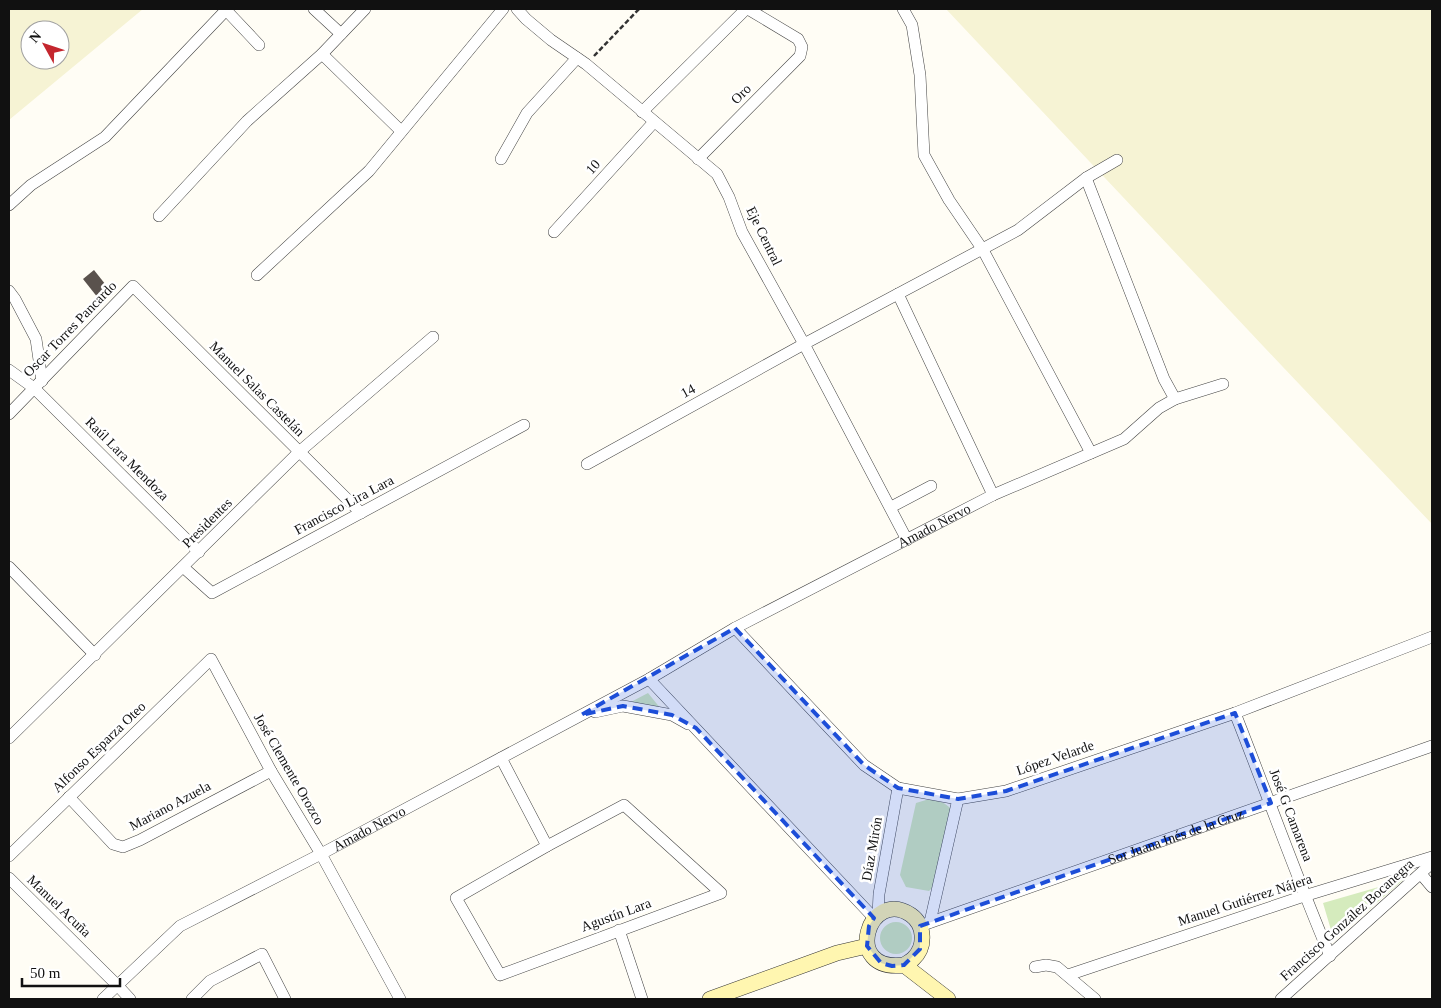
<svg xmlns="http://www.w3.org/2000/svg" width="1441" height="1008" viewBox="0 0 1441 1008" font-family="Georgia,serif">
<rect width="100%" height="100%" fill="#fffdf5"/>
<path fill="#f6f3d4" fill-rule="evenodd" d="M 9,9 L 143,9 L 9,120 ZM 30,30 L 60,30 L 60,60 L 30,60 Z
M 946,9 L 1432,9 L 1432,524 L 1282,366 Z"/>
<path fill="#d5ebbd" d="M 648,693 L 661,709 L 629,703 Z
M 926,800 C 938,800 944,801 952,810 L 936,884 L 929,891 L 906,887 L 900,875 L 916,803 Z
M 1403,880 L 1334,940 L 1323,903 Z
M880 938a16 16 0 1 1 32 0a16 16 0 1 1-32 0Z"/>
<path fill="#5a524d" d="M 94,270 L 113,294 L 102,303 L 83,279 Z"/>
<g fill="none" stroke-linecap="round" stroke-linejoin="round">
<g stroke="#444" stroke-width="12">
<g id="minor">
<path d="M 314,9 L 341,34"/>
<path d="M 517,9 L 526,19 L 551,40 L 586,64 L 717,174 L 729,197 L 742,232 L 804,344 L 907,540"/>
<path d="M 903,9 L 912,25 L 920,75 L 924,155 L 949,200 L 983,250 L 1091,453"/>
<path d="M 226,10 L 259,45"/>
<path d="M 322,54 L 401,131"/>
<path d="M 642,112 L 746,9"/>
<path d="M 501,159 L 527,113 L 577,58"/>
<path d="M 698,159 L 800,56 L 802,47 L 798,39 L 748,9"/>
<path d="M 1086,178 L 1164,379 L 1175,399"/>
<path d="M 9,205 L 31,185 L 105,137 L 227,9"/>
<path d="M 159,216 L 247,121 L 322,54 L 365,9"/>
<path d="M 554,232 L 654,122"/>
<path d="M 257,275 L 369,171 L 503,9"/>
<path d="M 9,291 L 15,299 L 36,339 L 42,381"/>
<path d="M 898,294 L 993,495"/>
<path d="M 9,370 L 34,388 L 199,552"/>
<path d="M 9,414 L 133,286 L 361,513"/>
<path d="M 587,464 L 804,344 L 1018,230 L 1086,178 L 1117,160"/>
<path d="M 891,507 L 931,486"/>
<path d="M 9,567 L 95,655"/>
<path d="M 183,567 L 212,593 L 524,425"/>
<path d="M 735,628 L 864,765 L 898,788 L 958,799 L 1006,791 L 1235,713 L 1432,637"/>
<path d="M 649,679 L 874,918"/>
<path d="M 595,712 L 623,706 L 672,715 L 688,724"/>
<path d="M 1235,713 C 1267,794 1296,876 1330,956"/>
<path d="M 9,738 L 299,452 L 433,337"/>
<path d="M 501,758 L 547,846"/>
<path d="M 69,797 L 113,844 L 123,847 L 140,840 L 271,771"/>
<path d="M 624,805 L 721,893 L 500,975 L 456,898 L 547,846 Z"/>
<path d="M 9,856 L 211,659 L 271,771 L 321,854 L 400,999"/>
<path d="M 1421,874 L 1432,887"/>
<path d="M 9,878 L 118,986 L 130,999"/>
<path d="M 878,916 L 879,894 L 898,788"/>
<path d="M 930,922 L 958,799"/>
<path id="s1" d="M 920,926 L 1432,746"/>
<path d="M 619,930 L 642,999"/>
<path d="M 1035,967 L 1046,965 L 1057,967 L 1095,999"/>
<path d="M 1068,975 L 1304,896 L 1432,857"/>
<path id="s2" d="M 103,999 L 180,926 L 321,854 L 649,679 L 735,628 L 993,495 L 1124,439 L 1159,408 L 1175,399 L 1223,384"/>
<path d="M 192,999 L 210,981 L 262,954 L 285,999"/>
<path d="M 1281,999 L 1432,863"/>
</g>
</g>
<g stroke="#333" stroke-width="16">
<path id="secondary" d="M 904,965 C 907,963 911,961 913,959 C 926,947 925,925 911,915 C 869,886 841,973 904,965 L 948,999
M 710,999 L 837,953 L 867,946"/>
</g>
<path stroke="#333" stroke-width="2.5" stroke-dasharray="5 2.5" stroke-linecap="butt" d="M 594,56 L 639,9"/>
<use href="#minor" stroke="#fff" stroke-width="11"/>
<use href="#secondary" stroke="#fff6b0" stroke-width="15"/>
</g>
<path fill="#1d4ed8" fill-opacity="0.2" stroke="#1d4ed8" stroke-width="4" stroke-dasharray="10 6" stroke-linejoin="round" d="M 735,628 L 864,765 L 898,788 L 958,799 L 1006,791 L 1235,713 L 1271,803 L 920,926 L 920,949 L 904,965 L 892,966 L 881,963 L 867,946 L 869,926 L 874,918 L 696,728 L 672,715 L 623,706 L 581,715 Z"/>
<g text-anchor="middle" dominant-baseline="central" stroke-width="5" stroke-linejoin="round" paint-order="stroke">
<g font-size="14" fill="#111" stroke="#fff">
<text transform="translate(741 94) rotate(-45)">Oro</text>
<text transform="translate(593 167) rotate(-48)">10</text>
<text transform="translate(764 236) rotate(64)">Eje Central</text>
<text transform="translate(70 329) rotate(-46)">Oscar Torres Pancardo</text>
<text transform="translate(257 389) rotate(45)">Manuel Salas Castelán</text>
<text transform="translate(688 391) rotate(-29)">14</text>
<text transform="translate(127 459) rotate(45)">Raúl Lara Mendoza</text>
<text transform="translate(344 505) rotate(-28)">Francisco Lira Lara</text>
<text transform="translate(207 523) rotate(-45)">Presidentes</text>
<text stroke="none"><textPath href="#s2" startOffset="960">Amado Nervo</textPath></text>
<text transform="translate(99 747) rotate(-44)">Alfonso Esparza Oteo</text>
<text transform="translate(1055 758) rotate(-19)">López Velarde</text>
<text transform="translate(289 769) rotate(60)">José Clemente Orozco</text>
<text transform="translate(170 806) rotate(-28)">Mariano Azuela</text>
<text transform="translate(1291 815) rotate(69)">José G Camarena</text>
<text stroke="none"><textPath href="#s2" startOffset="319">Amado Nervo</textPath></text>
<text stroke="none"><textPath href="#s1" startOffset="271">Sor Juana Inés de la Cruz</textPath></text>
<text transform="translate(872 849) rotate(-80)">Díaz Mirón</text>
<text transform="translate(1245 900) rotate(-18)">Manuel Gutiérrez Nájera</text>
<text transform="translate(59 906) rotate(44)">Manuel Acuña</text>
<text transform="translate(616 915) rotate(-20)">Agustín Lara</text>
<text transform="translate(1347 920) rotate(-42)">Francisco González Bocanegra</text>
</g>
</g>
<rect width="1441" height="1008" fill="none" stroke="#111111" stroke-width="20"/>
<g transform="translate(45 45) rotate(310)"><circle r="24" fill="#ffffff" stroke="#a0a0a0"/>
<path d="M0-4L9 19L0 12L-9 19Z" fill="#c4262e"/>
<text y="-8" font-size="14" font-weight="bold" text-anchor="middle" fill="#111111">N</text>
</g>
<path d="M22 978v8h98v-8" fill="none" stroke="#111111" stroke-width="2.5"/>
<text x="30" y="978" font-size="15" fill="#111111" stroke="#ffffff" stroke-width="4" paint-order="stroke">50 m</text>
</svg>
